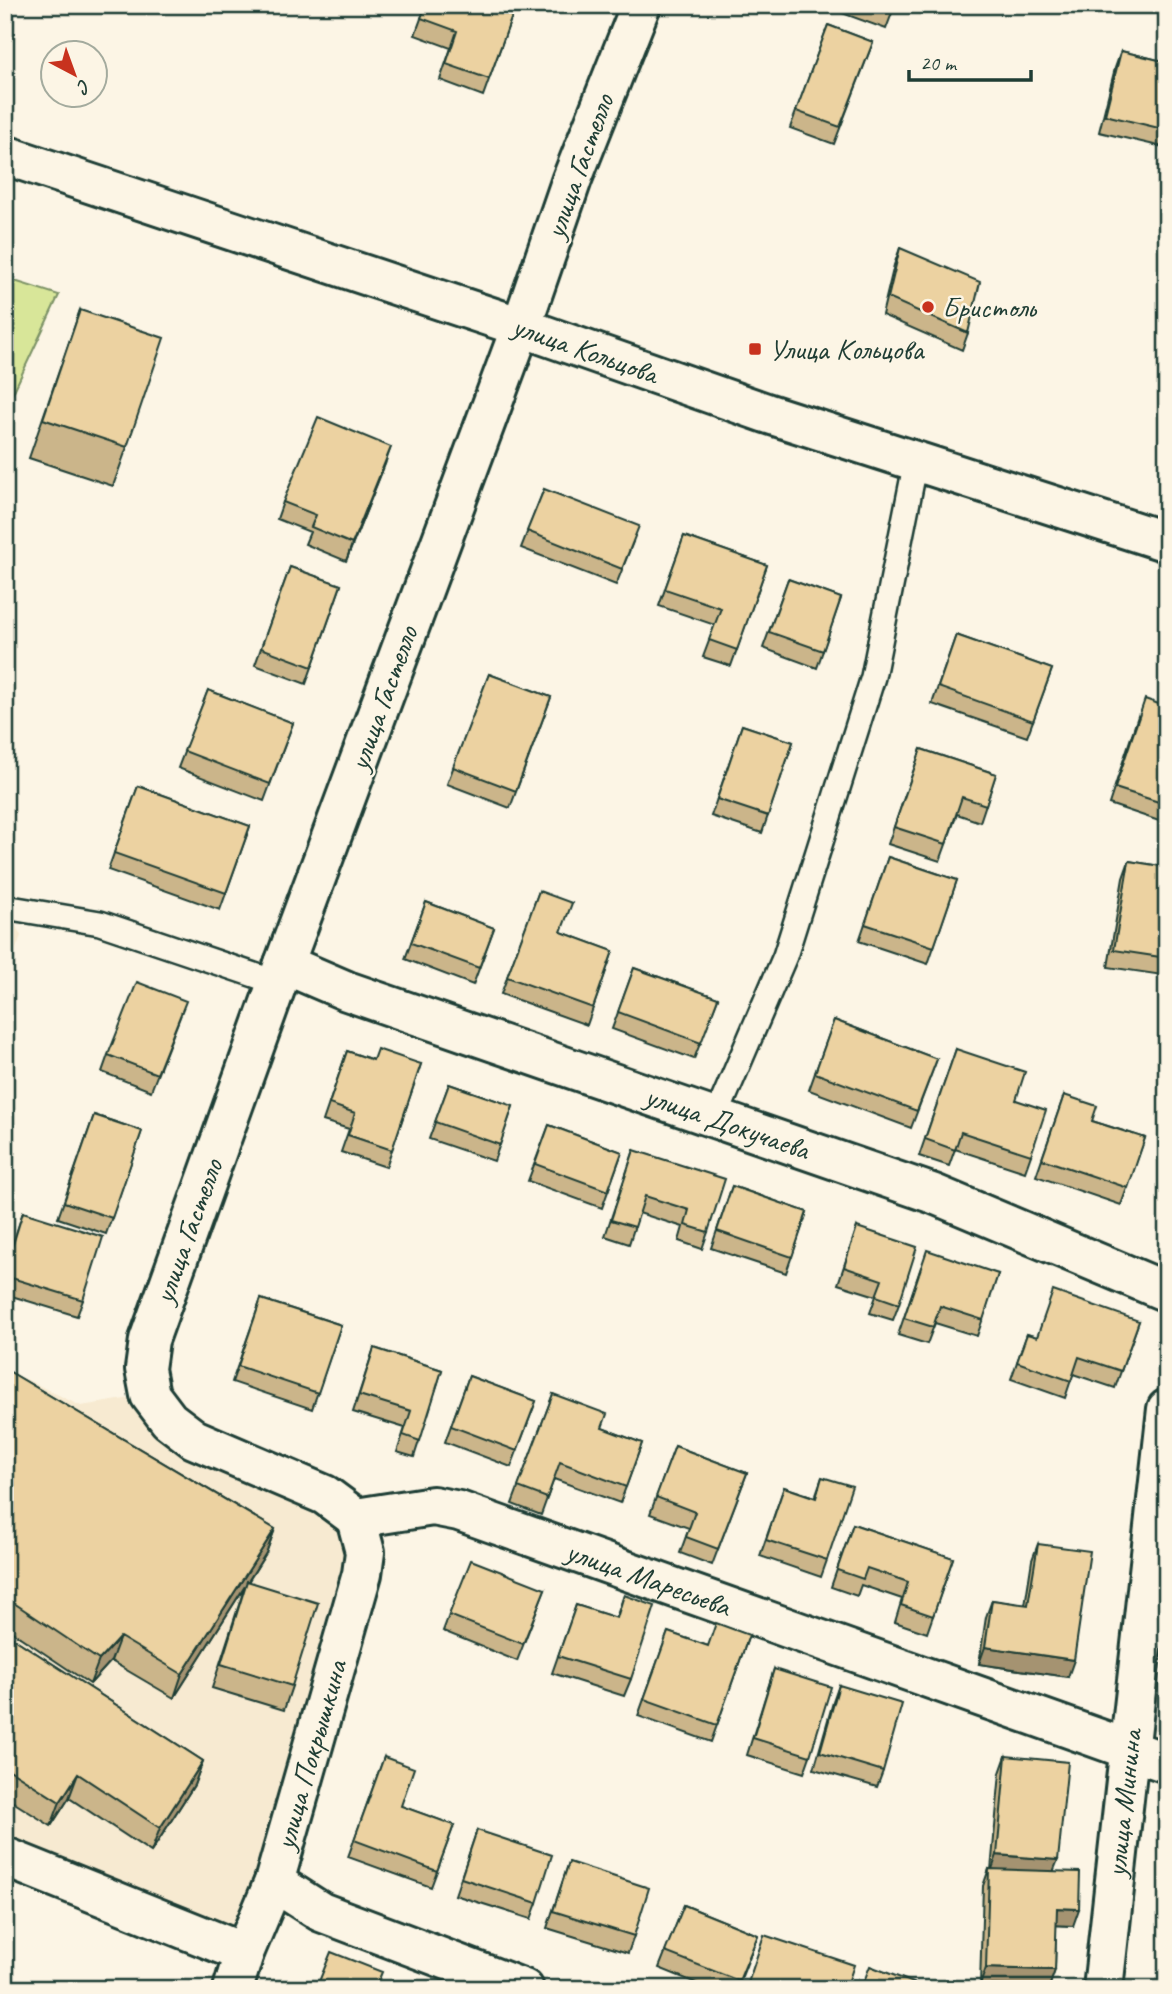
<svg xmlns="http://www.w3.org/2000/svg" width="1172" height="1994" viewBox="0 0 1172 1994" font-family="Caveat,sans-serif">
<rect width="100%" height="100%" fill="#fcf5e5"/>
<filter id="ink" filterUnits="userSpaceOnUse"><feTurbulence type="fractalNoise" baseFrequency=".0143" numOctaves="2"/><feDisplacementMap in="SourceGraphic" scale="14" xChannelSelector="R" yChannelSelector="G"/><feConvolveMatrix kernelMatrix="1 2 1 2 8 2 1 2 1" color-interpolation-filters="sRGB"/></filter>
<g filter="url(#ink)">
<path fill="#f7ead1" d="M 5,904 L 21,936 L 5,977 Z
M 5,1369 L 81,1406 L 150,1395 L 325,1495 L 365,1552 L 244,1953 L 5,1857 Z"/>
<path fill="#d8e699" stroke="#7c9266" stroke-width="2" d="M 5,278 L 59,295 L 5,410 Z"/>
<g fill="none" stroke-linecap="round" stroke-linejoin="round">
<g stroke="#1f3d34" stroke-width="28">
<path id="lane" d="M 5,907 L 100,923 L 278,983
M 715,1119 L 785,956 L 873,677 L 916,461"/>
</g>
<g stroke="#1f3d34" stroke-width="44">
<g id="street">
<path id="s1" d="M 641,5 L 572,179 L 521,327 L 284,964 L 149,1340 L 145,1369 L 150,1395 L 169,1420 L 194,1439 L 325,1495 L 356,1518 L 433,1506 L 459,1511 L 1167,1763"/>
<path id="s2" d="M 284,964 L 347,991 L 934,1194 L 1167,1292"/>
<path d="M 5,1857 L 244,1953"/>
<path d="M 274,1882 L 321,1912 L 524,1989"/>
<path id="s3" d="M 233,1989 L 244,1953 L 274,1882 L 362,1574 L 365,1552 L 356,1518"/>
<path id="s4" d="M 1103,1989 L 1167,1409"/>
</g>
</g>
<g stroke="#1f3d34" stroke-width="44">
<g id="secondary">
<path id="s5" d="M 5,155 L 521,327 L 766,413 L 1167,542"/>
</g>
</g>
<use href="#lane" stroke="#fcf5e5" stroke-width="23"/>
<use href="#street" stroke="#fcf5e5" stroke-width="38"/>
<use href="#secondary" stroke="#fcf5e5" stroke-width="38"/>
</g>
<path fill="#cbb58a" stroke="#1f3d34" stroke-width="2" d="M 426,5 L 516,5 L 483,96 L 440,80 L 451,48 L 415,35 Z
M 845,5 L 895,5 L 886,29 L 842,13 Z
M 828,25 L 873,42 L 834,144 L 790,128 Z
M 1121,51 L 1167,62 L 1167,148 L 1099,132 L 1115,68 Z
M 900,248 L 968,333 L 962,350 L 882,315 L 894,265 Z
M 1167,285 L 1167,312 L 1161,311 Z
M 80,310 L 127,447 L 113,486 L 29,458 Z
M 385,464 L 346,561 L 305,544 L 310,532 L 277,519 L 283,502 Z
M 544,489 L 633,542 L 616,585 L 521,548 Z
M 684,536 L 767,565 L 731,666 L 703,657 L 715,625 L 659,606 Z
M 290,567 L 341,585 L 306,684 L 255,665 Z
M 788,579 L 841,598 L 817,668 L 763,648 Z
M 956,635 L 1052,669 L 1027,737 L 932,704 Z
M 489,674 L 551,697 L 510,808 L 447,784 Z
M 208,690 L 293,723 L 264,801 L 178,768 Z
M 1138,716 L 1167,800 L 1159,821 L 1109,804 Z
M 742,725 L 793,742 L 762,833 L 711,816 Z
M 921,749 L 996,774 L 980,822 L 957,814 L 940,861 L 888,844 Z
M 138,786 L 250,826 L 220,910 L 108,870 Z
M 888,857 L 957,880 L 928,964 L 859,941 Z
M 1129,861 L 1167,867 L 1167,961 L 1162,975 L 1108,967 L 1123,878 Z
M 539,891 L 561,932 L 613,951 L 587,1025 L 501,994 Z
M 426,902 L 494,928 L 473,985 L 405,959 Z
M 634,968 L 718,998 L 694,1059 L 612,1029 Z
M 180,1017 L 151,1091 L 102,1072 L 108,1055 Z
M 834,1020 L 937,1059 L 911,1128 L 809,1090 Z
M 956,1049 L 1016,1100 L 1031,1155 L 1025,1172 L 955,1149 L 949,1166 L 919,1156 Z
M 347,1051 L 373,1060 L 421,1064 L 386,1167 L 341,1152 L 349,1129 L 323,1121 Z
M 449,1084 L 513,1106 L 494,1161 L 429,1139 Z
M 1064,1095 L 1092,1121 L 1145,1138 L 1121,1205 L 1036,1176 Z
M 94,1115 L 142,1131 L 106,1234 L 58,1218 Z
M 549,1125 L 622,1152 L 602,1208 L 528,1181 Z
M 634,1150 L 708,1232 L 702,1249 L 679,1241 L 683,1227 L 639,1213 L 629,1244 L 605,1236 Z
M 732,1186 L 807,1212 L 786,1273 L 711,1248 Z
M 23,1212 L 83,1300 L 77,1316 L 5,1294 L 5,1267 Z
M 857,1227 L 899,1304 L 893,1320 L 870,1313 L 876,1296 L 838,1284 Z
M 921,1267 L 998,1274 L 977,1336 L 935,1323 L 927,1344 L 898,1335 Z
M 261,1299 L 341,1325 L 312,1409 L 232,1382 Z
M 1139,1321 L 1115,1388 L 1073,1374 L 1065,1398 L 1011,1379 L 1027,1334 L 1036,1337 Z
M 374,1348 L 442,1370 L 414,1457 L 397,1452 L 405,1428 L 353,1412 Z
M 5,1369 L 275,1529 L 266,1553 L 248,1582 L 292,1686 L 284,1710 L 212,1688 L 245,1586 L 174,1698 L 111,1661 L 90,1684 L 5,1627 Z
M 469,1376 L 536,1401 L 511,1467 L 445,1442 Z
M 553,1394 L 602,1428 L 642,1443 L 620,1503 L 554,1479 L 541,1515 L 512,1504 Z
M 675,1446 L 747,1473 L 712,1565 L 680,1553 L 689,1528 L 650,1514 Z
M 822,1477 L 827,1560 L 821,1577 L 760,1556 L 784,1487 L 815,1497 Z
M 853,1524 L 953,1558 L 927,1633 L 895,1622 L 902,1599 L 861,1585 L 857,1596 L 831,1587 Z
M 1038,1544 L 1068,1677 L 979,1664 L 986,1617 L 992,1600 L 1025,1605 L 1032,1560 Z
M 545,1589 L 517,1661 L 443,1631 L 449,1615 Z
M 624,1595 L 631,1679 L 624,1696 L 552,1673 L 576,1605 L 616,1618 Z
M 668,1632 L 708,1646 L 749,1635 L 711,1742 L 638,1716 Z
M 5,1633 L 203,1761 L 194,1785 L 151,1852 L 69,1798 L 51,1826 L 5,1797 Z
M 774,1669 L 810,1756 L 804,1773 L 747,1755 Z
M 839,1685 L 883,1771 L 877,1787 L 814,1769 L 833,1702 Z
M 1006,1756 L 1054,1871 L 1073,1926 L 1056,1925 L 1055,1970 L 1049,1987 L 980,1985 L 983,1886 L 989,1869 L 991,1870 L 1000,1773 Z
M 384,1757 L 401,1806 L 454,1825 L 431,1887 L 348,1857 Z
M 477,1830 L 537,1903 L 531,1919 L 455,1895 Z
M 569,1862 L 634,1936 L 628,1953 L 547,1928 Z
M 684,1905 L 758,1935 L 737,1989 L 711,1989 L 659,1968 Z"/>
<path fill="#a59371" stroke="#1f3d34" stroke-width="2" d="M 391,447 L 385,464 L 346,561 L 352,544 Z
M 275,1529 L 266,1553 L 174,1698 L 182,1674 Z
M 120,1637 L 111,1661 L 90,1684 L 99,1660 Z
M 985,1647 L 1074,1660 L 1068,1677 L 979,1664 Z
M 203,1761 L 194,1785 L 151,1852 L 160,1828 Z
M 78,1774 L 69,1798 L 51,1826 L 60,1802 Z
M 997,1855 L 1058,1860 L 1051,1877 L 991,1872 Z
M 1057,1908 L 1079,1909 L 1073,1926 L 1051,1925 Z
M 986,1968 L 1055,1970 L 1049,1987 L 980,1985 Z"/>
<path fill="#ecd2a1" stroke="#1f3d34" stroke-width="2" d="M 426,5 L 516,5 L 489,79 L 446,64 L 457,31 L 421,18 Z
M 873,5 L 895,5 L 892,12 Z
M 828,25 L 873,42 L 840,127 L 796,111 Z
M 1121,51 L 1167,62 L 1167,130 L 1105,115 Z
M 900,248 L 980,282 L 968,333 L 888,298 Z
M 80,310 L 164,338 L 127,447 L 43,419 Z
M 318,417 L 391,447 L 352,544 L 311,527 L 316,515 L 283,502 Z
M 544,489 L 639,526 L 622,569 L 527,531 Z
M 684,536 L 767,565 L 737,650 L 709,640 L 721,608 L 665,589 Z
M 290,567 L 341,585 L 312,667 L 261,648 Z
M 788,579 L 841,598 L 823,651 L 769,632 Z
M 956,635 L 1052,669 L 1033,721 L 938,687 Z
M 489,674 L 551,697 L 516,791 L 453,767 Z
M 208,690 L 293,723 L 270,784 L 184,751 Z
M 1145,699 L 1167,707 L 1167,800 L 1165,804 L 1115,788 Z
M 742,725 L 793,742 L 768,816 L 717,799 Z
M 921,749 L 996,774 L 986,805 L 962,797 L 946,844 L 894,827 Z
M 138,786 L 250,826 L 226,893 L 114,853 Z
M 888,857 L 957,880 L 934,947 L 865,924 Z
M 1129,861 L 1167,867 L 1167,958 L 1114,950 Z
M 539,891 L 572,903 L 561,932 L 613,951 L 593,1008 L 507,977 Z
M 426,902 L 494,928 L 479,968 L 411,943 Z
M 634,968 L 718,998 L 701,1043 L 618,1012 Z
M 137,982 L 186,1001 L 157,1074 L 108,1055 Z
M 834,1020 L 937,1059 L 917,1111 L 815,1073 Z
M 377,1049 L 421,1064 L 392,1150 L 348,1135 L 355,1113 L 329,1104 L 347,1051 L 373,1060 Z
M 956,1049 L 1025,1072 L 1016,1100 L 1046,1110 L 1031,1155 L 961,1132 L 955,1150 L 925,1139 Z
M 449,1084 L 513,1106 L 500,1145 L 435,1122 Z
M 1064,1095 L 1097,1106 L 1092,1121 L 1145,1138 L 1128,1188 L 1042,1159 Z
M 94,1115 L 142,1131 L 112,1218 L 64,1202 Z
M 549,1125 L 622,1152 L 608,1191 L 535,1164 Z
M 634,1150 L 725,1179 L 708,1232 L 685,1225 L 689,1210 L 645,1196 L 635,1227 L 611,1220 Z
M 732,1186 L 807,1212 L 792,1257 L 717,1231 Z
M 23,1212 L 103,1237 L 83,1300 L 5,1276 L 5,1270 Z
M 857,1227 L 917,1247 L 899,1304 L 876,1296 L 882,1280 L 844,1267 Z
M 927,1250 L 998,1274 L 983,1320 L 940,1306 L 933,1327 L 904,1318 Z
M 1053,1291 L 1139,1321 L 1121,1371 L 1079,1357 L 1071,1381 L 1017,1362 L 1027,1334 L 1037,1337 Z
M 261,1299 L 341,1325 L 318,1393 L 238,1366 Z
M 374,1348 L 442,1370 L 420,1441 L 403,1435 L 411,1411 L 359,1395 Z
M 5,1369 L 275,1529 L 182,1674 L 120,1637 L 99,1660 L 5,1597 Z
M 469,1376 L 536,1401 L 517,1451 L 451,1426 Z
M 553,1394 L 607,1414 L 602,1428 L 642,1443 L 626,1487 L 560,1462 L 547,1498 L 518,1487 Z
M 675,1446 L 747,1473 L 718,1549 L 686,1537 L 695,1512 L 656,1497 Z
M 822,1477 L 852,1486 L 827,1560 L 766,1540 L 784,1487 L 816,1498 Z
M 853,1524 L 953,1558 L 933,1616 L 901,1605 L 908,1582 L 867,1568 L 863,1579 L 837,1570 Z
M 1038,1544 L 1090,1551 L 1074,1660 L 985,1647 L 992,1600 L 1028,1605 Z
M 471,1560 L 545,1589 L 523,1644 L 449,1615 Z
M 247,1581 L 318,1603 L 292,1686 L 221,1664 Z
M 624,1595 L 655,1606 L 631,1679 L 558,1656 L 576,1605 L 617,1618 Z
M 716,1623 L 749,1635 L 717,1725 L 644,1699 L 668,1632 L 708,1646 Z
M 5,1633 L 203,1761 L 160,1828 L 78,1774 L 60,1802 L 5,1767 Z
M 774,1669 L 831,1687 L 810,1756 L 753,1738 Z
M 839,1685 L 902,1704 L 883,1771 L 820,1752 Z
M 1006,1756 L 1068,1762 L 1058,1860 L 997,1855 Z
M 384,1757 L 414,1768 L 401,1806 L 454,1825 L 437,1871 L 354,1840 Z
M 477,1830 L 552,1855 L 537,1903 L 461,1878 Z
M 569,1862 L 649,1888 L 634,1936 L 553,1911 Z
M 989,1869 L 1080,1872 L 1079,1909 L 1057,1908 L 1055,1970 L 986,1968 Z
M 684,1905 L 758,1935 L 739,1981 L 665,1952 Z
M 764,1935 L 854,1965 L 846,1989 L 754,1989 L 747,1986 Z
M 331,1952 L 382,1972 L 375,1989 L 316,1989 Z
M 870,1966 L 929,1989 L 861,1989 Z"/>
</g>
<g fill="#c8321e" stroke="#fcf5e5" stroke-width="2.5">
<circle cx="928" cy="307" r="7"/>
<rect x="748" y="342" width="14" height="14" rx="3.5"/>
</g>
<g text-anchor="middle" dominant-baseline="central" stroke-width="5" stroke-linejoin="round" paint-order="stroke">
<g font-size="30" fill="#1f3d34" stroke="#fcf5e5">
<text transform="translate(579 166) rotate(-70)">улица Гастелло</text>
<text stroke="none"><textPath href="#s5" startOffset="612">улица Кольцова</textPath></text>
<text transform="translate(383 698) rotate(-70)">улица Гастелло</text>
<text stroke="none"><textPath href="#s2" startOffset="471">улица Докучаева</textPath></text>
<text transform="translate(188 1231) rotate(-70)">улица Гастелло</text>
<text stroke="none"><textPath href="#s1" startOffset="2028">улица Маресьева</textPath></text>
<text stroke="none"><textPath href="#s3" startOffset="247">улица Покрышкина</textPath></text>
<text stroke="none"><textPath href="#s4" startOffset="187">улица Минина</textPath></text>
</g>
<g font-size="30" fill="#1f3d34" stroke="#fcf5e5" text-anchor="start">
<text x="942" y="307">Бристоль</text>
<text x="769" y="349">Улица Кольцова</text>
</g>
</g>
<rect width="1172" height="1994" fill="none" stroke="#fcf5e5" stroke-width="28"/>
<rect x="14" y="14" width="1144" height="1966" fill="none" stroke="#1f3d34" stroke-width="2.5" filter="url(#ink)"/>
<g transform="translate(74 74) rotate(139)"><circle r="33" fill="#fcf5e5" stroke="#a4ab9e" stroke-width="2"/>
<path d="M0-5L12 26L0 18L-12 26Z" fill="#c8321e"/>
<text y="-10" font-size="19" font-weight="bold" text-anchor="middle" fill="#1f3d34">С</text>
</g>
<path d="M909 70v10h122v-10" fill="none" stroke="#1f3d34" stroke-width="3.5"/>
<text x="920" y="70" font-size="21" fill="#1f3d34" stroke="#fcf5e5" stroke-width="5" paint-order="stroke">20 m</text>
</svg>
